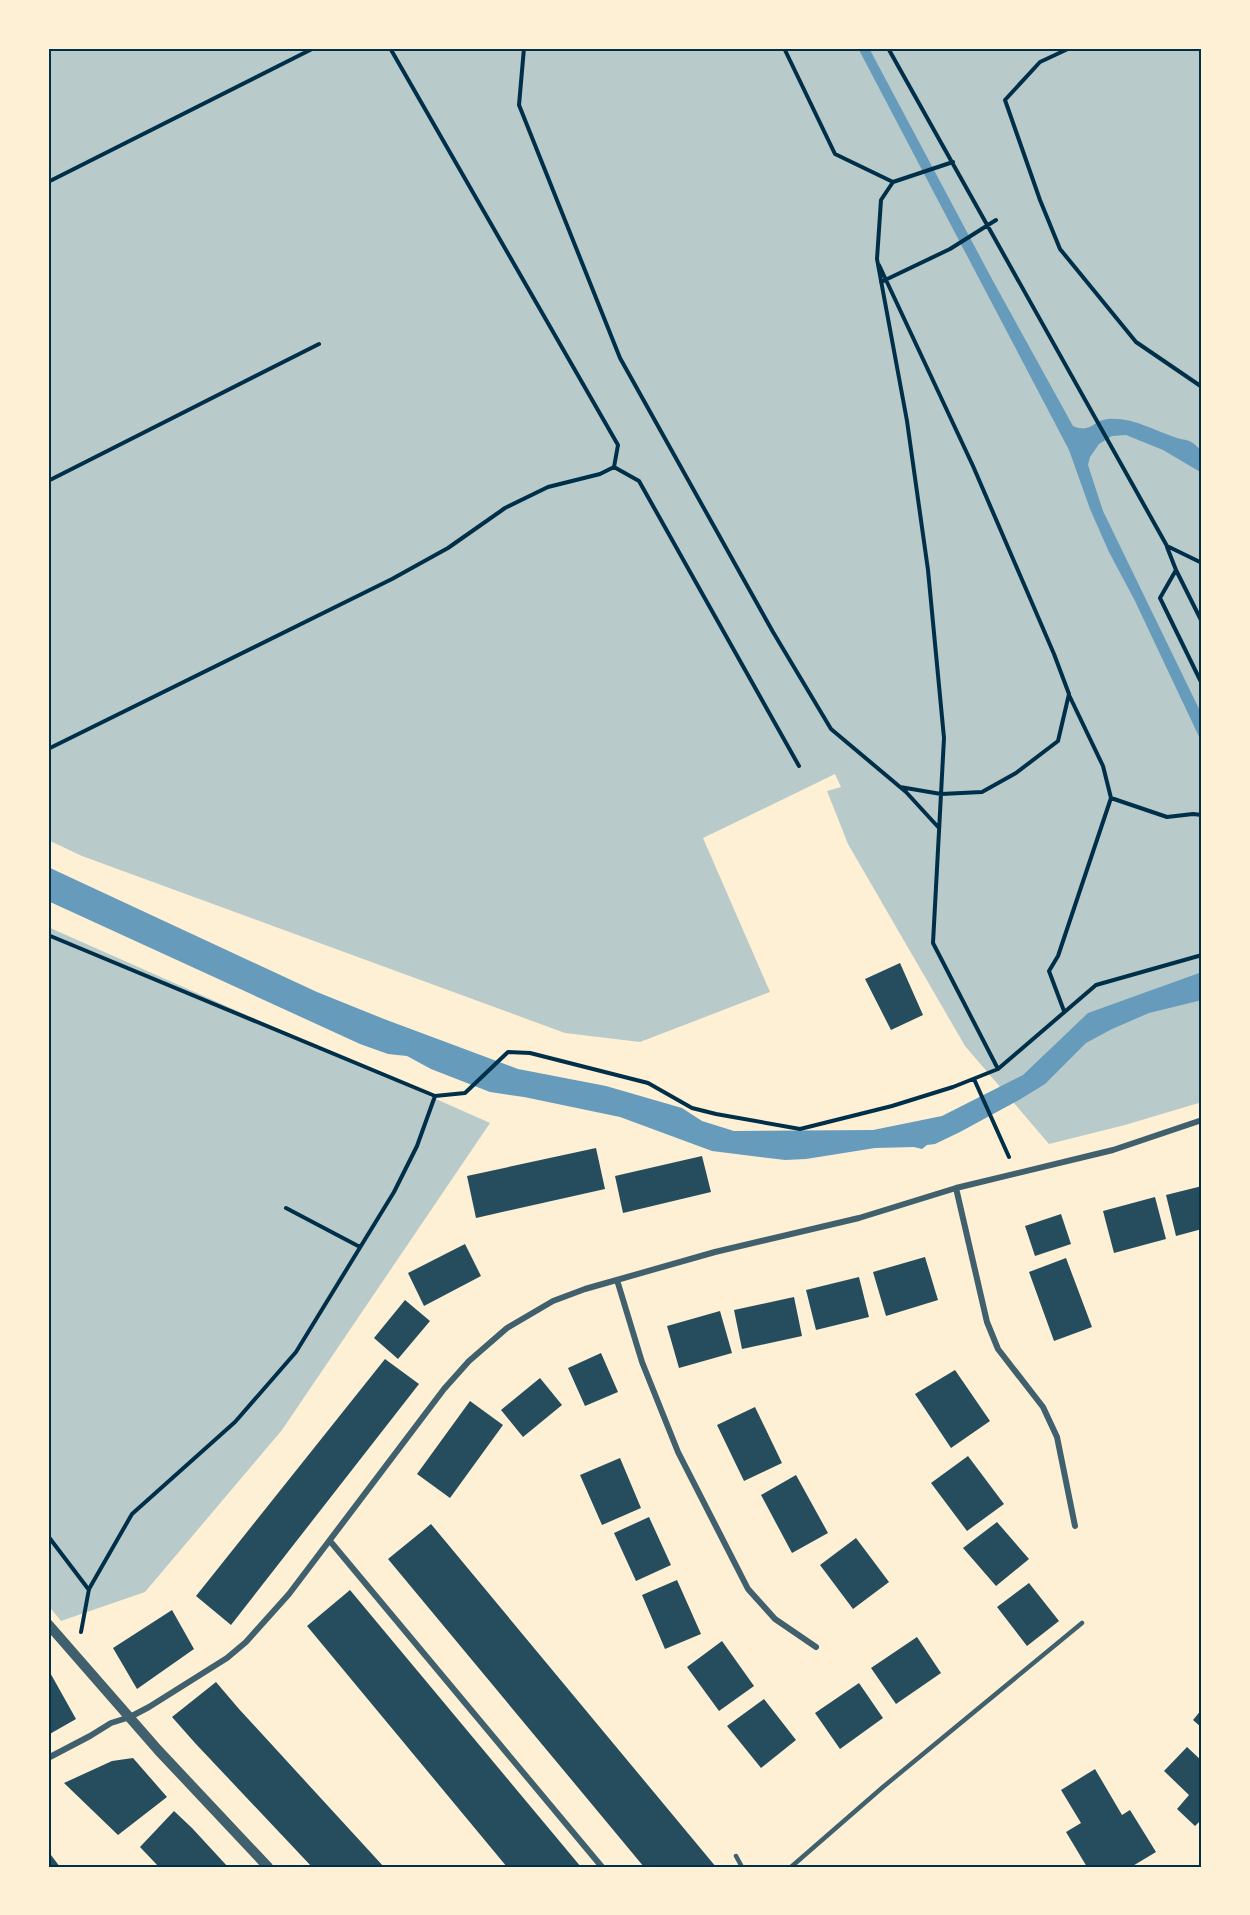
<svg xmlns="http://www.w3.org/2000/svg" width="1250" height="1915" viewBox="0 0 1250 1915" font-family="'IBM Plex Serif',serif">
<rect width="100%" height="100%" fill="#fdf0d5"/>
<path fill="#b9caca" d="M 48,48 L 1202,48 L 1202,1102 L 1125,1125 L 1049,1144 L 965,1046 L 848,844 L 827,791 L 841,787 L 835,774 L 703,838 L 770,992 L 640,1042 L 565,1033 L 82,856 L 48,840 Z
M 48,927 L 490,1123 L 282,1430 L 145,1592 L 61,1621 L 48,1605 Z"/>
<path fill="#669bbc" d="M 858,48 L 869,48 L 993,281 L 1073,426 C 1092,434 1093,420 1108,419 C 1133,417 1155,431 1177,438 C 1182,440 1187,439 1191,442 C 1195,444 1198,448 1202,451 L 1202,473 L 1163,450 L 1126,435 L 1112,436 L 1099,444 L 1090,457 L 1088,465 L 1103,511 L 1202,715 L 1202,743 L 1135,601 L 1109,552 L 1090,509 L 1069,450 Z
M 48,867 L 317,992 L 384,1019 L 518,1069 L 606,1086 L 682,1108 L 702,1121 L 734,1131 L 873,1130 L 942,1116 L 1023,1075 L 1088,1013 L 1202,972 L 1202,1000 L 1149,1013 L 1112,1029 L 1086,1043 L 1045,1084 L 1019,1100 L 960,1132 L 935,1144 L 927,1145 L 922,1149 L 914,1147 L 875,1148 L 806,1159 L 785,1160 L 712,1151 L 620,1117 L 524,1097 L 490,1092 L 431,1069 L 407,1056 L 388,1054 L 360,1044 L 48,901 Z"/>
<path fill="#264d5e" d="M 900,963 L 923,1015 L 891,1030 L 865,979 Z
M 596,1148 L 605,1189 L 476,1218 L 467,1176 Z
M 702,1156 L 711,1192 L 623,1213 L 615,1176 Z
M 1202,1186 L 1202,1229 L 1176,1236 L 1166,1195 Z
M 1155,1197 L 1166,1239 L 1114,1253 L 1103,1211 Z
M 1061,1214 L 1071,1244 L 1035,1256 L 1025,1226 Z
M 465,1244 L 481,1276 L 424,1306 L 408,1273 Z
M 925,1257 L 938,1300 L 886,1316 L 873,1272 Z
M 1066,1258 L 1092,1327 L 1054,1341 L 1029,1272 Z
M 859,1277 L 869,1317 L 816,1330 L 806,1290 Z
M 794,1297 L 802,1336 L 742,1349 L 734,1310 Z
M 405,1300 L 430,1321 L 398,1359 L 374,1338 Z
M 720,1311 L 732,1353 L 679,1368 L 667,1326 Z
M 601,1353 L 618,1392 L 585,1406 L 568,1368 Z
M 385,1359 L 419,1384 L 231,1625 L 196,1596 Z
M 955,1370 L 990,1421 L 951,1448 L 915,1394 Z
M 540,1378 L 562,1405 L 523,1437 L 501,1410 Z
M 470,1401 L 503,1425 L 450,1498 L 417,1474 Z
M 755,1407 L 782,1463 L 744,1481 L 717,1425 Z
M 968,1456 L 1004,1504 L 967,1531 L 931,1483 Z
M 620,1458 L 641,1508 L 602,1525 L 580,1475 Z
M 796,1475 L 828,1533 L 792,1553 L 761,1495 Z
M 649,1517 L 671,1565 L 636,1581 L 614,1533 Z
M 997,1522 L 1029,1559 L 996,1586 L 963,1548 Z
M 431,1524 L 716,1867 L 644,1867 L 388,1559 Z
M 856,1538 L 889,1582 L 853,1609 L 820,1565 Z
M 677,1580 L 701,1634 L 665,1649 L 642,1595 Z
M 1029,1583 L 1059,1621 L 1027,1646 L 997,1607 Z
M 350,1590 L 581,1867 L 507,1867 L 307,1626 Z
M 172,1610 L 194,1649 L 137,1689 L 113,1648 Z
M 917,1637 L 941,1673 L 896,1704 L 871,1668 Z
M 722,1641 L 754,1686 L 719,1711 L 687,1667 Z
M 48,1669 L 76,1719 L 48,1735 Z
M 216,1682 L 239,1709 L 384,1867 L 312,1867 L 195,1743 L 172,1717 Z
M 859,1683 L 883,1718 L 840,1749 L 815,1713 Z
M 764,1699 L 796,1740 L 761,1768 L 727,1726 Z
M 1202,1709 L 1202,1728 L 1193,1720 Z
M 1187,1747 L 1202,1761 L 1202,1819 L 1195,1826 L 1177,1809 L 1189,1795 L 1164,1771 Z
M 133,1758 L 167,1797 L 118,1835 L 64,1783 L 112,1761 Z
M 1095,1769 L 1122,1815 L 1130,1810 L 1156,1852 L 1131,1867 L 1087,1867 L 1066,1832 L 1081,1823 L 1061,1790 Z
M 174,1811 L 192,1828 L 228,1867 L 159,1867 L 140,1847 Z
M 48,1851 L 60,1867 L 48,1867 Z"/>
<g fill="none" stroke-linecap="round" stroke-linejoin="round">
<path stroke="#003049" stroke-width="4" d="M 390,48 L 618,445 L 614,467
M 524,48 L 519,105 L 620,358 L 773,632 L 831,729 L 906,792 L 939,828
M 784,48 L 835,154 L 893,182
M 888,48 L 1167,546 L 1202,563
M 1070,48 L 1040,62 L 1005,100 L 1040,200 L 1060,249 L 1136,342 L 1202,387
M 953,162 L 893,182 L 881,200 L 877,259 L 907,421 L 928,570 L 944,738 L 933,943 L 998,1069
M 48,182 L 314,48
M 879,265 L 973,466 L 1054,654 L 1069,694 L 1058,741 L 1016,773 L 982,792 L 941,794 L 900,787
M 881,282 L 950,249 L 996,220
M 614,467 L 639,481 L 799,766
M 48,481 L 319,344
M 1167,547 L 1176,570 L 1202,622
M 1176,570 L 1160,598 L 1202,684
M 1069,695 L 1103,766 L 1111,798 L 1167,817 L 1193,814 L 1202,815
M 48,749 L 392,579 L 448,548 L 505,508 L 548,487 L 600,474 L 614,467
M 48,935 L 435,1096
M 1064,1011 L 1049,971 L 1058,956 L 1111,798
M 974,1079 L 1009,1157
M 286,1208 L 360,1247
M 48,1536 L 89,1590
M 81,1632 L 89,1589 L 132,1514 L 235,1422 L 296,1352 L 394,1192 L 417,1146 L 435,1096 L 465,1093 L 508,1052 L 530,1053 L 648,1083 L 692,1108 L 716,1114 L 800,1129 L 892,1106 L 953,1087 L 998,1069 L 1096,985 L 1202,955"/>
<path stroke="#3f606c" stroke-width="4.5" d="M 736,1856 L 742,1867
M 791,1867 L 883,1787 L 1082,1623"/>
<path stroke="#3f606c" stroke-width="6" d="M 956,1188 L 987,1322 L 998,1349 L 1043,1407 L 1057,1437 L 1075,1526
M 617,1280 L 642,1362 L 678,1452 L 748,1589 L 775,1619 L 816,1647
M 330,1541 L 602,1867
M 48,1758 L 90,1736 L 111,1723 L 130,1717 L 149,1707 L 227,1658 L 246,1642 L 289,1594 L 444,1389 L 469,1361 L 507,1328 L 553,1301 L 585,1289 L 715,1252 L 859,1218 L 956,1188 L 1113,1150 L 1202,1120"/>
<path stroke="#3f606c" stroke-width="10" d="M 48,1624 L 158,1750 L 268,1867"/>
</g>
<rect width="1250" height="1915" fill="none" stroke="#fdf0d5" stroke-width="99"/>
<rect x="50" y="50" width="1150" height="1816" fill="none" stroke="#003049" stroke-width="2"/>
</svg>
